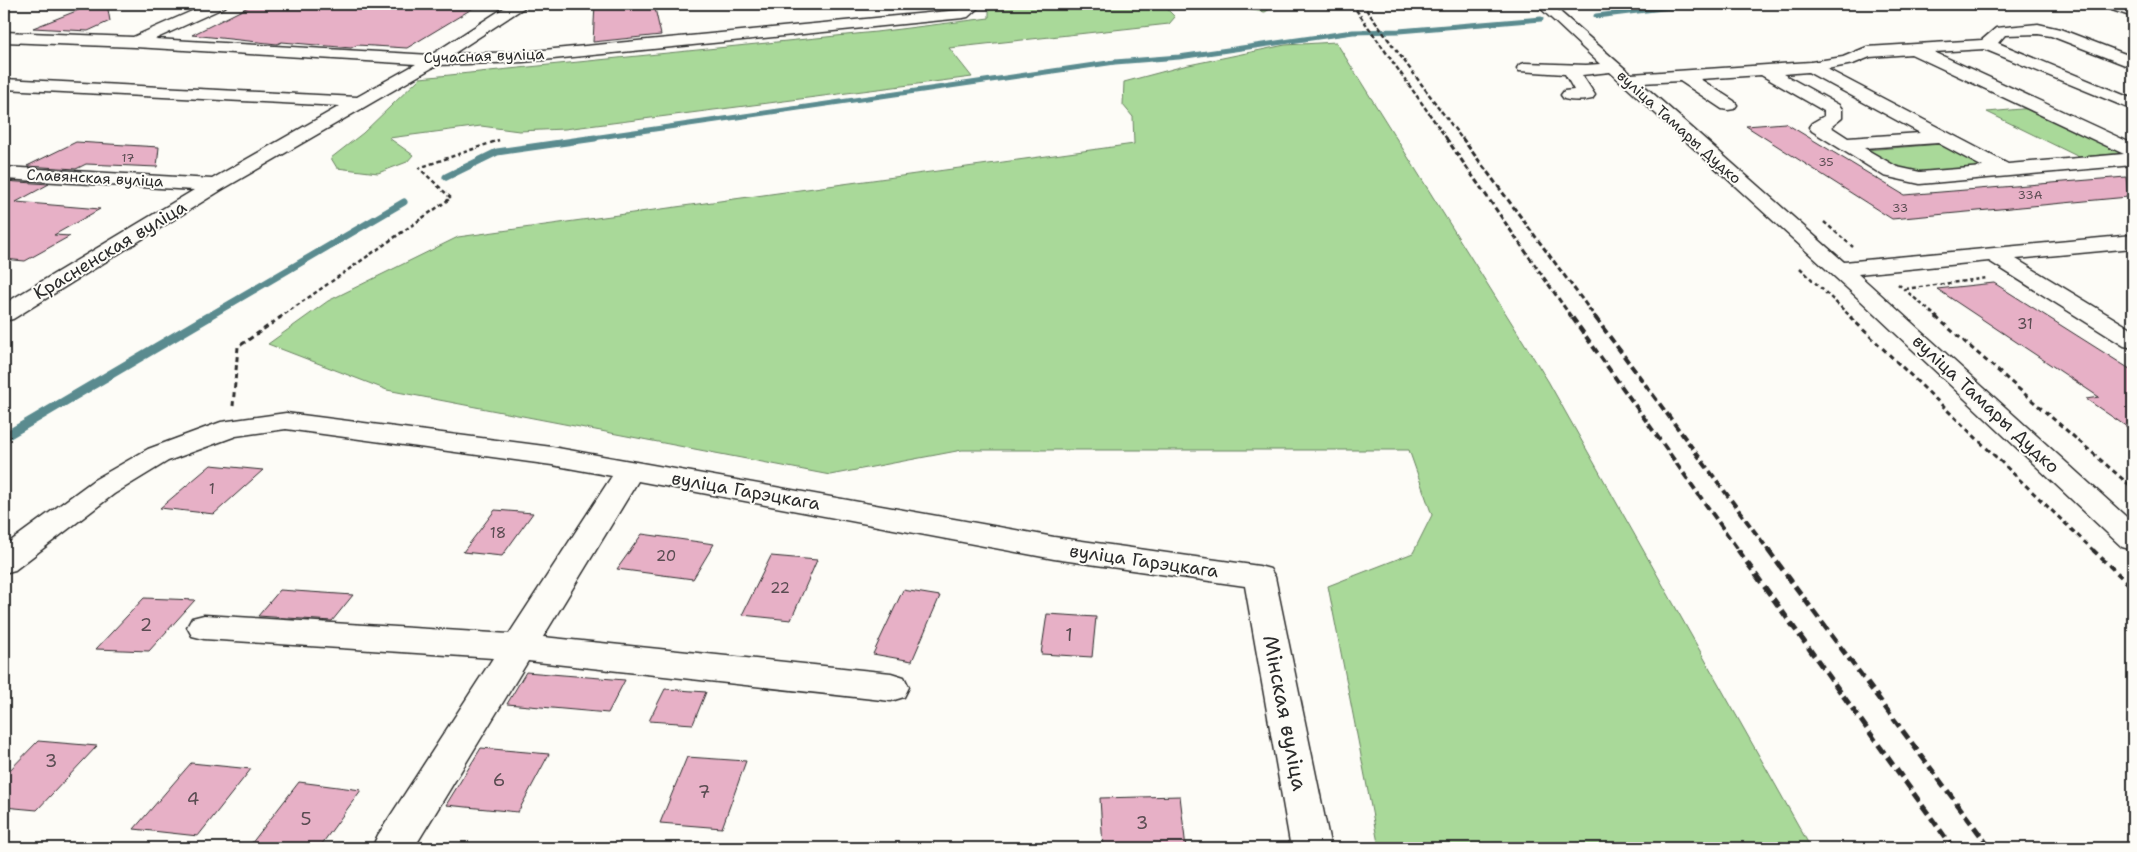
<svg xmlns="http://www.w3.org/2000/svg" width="2137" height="852" viewBox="0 0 2137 852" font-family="'Shantell Sans',sans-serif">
<rect width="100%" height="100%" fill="#fdfcf7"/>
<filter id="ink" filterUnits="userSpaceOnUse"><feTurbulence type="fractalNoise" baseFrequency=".02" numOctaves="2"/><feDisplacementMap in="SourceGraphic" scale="10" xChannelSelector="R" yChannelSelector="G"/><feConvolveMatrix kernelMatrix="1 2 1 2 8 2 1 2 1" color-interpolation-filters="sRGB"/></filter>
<g filter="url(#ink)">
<path fill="#a9d999" stroke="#6a8262" d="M 989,4 L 1177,4 L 1167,9 L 1175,17 L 1169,24 L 949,48 L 972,77 L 565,129 L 519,131 L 481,126 L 389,138 L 413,155 L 407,162 L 378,173 L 337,168 L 331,158 L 363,133 L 420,78 L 876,32 L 989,18 Z
M 1213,4 L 1278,4 L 1265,12 Z
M 1336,42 L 1548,381 L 1811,848 L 1379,848 L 1328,586 L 1413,553 L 1432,515 L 1409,450 L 962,450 L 830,475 L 387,390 L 268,344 L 328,301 L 458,237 L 1134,144 L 1133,117 L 1123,105 L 1124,82 L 1184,66 L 1285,45 Z
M 2033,108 L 2126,153 L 2079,157 L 1987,112 Z
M 1942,144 L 1985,167 L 1907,175 L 1866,150 Z"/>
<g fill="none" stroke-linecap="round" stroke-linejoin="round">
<path stroke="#5a8b8f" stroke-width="5" d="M 1596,16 L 1696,4
M 586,139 L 1115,62 L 1179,57 L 1353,32 L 1399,31 L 1541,19"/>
<path stroke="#5a8b8f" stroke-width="7" d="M 446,177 L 497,152 L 595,138
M 206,318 L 404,202"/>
<path stroke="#5a8b8f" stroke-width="9" d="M 4,437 L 208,317"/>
</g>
<path fill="#e7b0c6" stroke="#2b2b2b" d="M 94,4 L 107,4 L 110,21 L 88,31 L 33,28 Z
M 254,4 L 480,4 L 407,48 L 357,45 L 351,48 L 282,42 L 277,44 L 192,35 Z
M 595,4 L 654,4 L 661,35 L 593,42 Z
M 1785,123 L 1904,195 L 2126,177 L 2128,197 L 1892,219 L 1746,126 Z
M 76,142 L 159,147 L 157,167 L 86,164 L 76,169 L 27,166 Z
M 4,181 L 49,184 L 16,202 L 100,209 L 54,235 L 70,236 L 25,261 L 4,259 Z
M 1994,283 L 2133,371 L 2133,431 L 2086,399 L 2099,397 L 1937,289 Z
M 211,465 L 263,470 L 214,514 L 160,508 Z
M 495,510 L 533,513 L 502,556 L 463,552 Z
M 642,534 L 714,544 L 693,579 L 617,569 Z
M 771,556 L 817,560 L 791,620 L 742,615 Z
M 280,590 L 353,595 L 332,621 L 258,616 Z
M 903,590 L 940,596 L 912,661 L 873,654 Z
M 144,598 L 195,600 L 149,651 L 96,649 Z
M 1047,614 L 1096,617 L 1092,657 L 1041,654 Z
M 526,672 L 625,680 L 608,713 L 507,704 Z
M 665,689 L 706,692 L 693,724 L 649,721 Z
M 38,741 L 97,746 L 37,810 L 4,807 L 4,776 Z
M 481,748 L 549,754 L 518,812 L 446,805 Z
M 687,757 L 746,761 L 722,828 L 660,823 Z
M 191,763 L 251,769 L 198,836 L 134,829 Z
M 299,782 L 361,790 L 319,848 L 248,848 Z
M 1180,796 L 1186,848 L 1103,848 L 1100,798 Z"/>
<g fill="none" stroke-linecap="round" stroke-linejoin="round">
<g stroke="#2b2b2b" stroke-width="3">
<path id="minor" d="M 208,4 L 227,4 L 225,7 L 155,39 L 431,55 L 510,4 L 527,4 L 525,7 L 453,54 L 523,52 L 959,10 L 965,4 L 979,4 L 979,7 L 968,17 L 963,18 L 523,62 L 437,65 L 223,189 L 13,319 L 4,321 L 4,304 L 194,190 L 4,179 L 4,167 L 212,179 L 340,106 L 4,89 L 4,79 L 357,97 L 416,64 L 135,47 L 4,42 L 4,32 L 133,37 Z
M 1536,4 L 1551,4 L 1631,74 L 1811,62 L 1843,57 L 1867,47 L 1982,40 L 1996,28 L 2038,24 L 2060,29 L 2133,57 L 2133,68 L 2051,36 L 2038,34 L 2005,35 L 1998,43 L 2133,99 L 2133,110 L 1984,49 L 1934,52 L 2133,144 L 2133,165 L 1920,184 L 1884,176 L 1812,131 L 1809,127 L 1812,123 L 1824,116 L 1824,111 L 1761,75 L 1700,79 L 1734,101 L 1737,105 L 1734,109 L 1728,110 L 1722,109 L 1680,81 L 1641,83 L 1844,262 L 2133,235 L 2133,248 L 2016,259 L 2133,330 L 2133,348 L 2124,346 L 1989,261 L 1858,274 L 2133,523 L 2133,550 L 2122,547 L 1858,298 L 1610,72 L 1582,75 L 1595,95 L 1592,99 C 1583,101 1573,101 1564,99 L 1561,95 L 1564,91 L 1574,90 L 1565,74 L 1519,71 L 1517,68 L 1519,65 L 1525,63 L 1586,65 L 1600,64 ZM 1911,54 L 2124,154 L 2008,164 L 1827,69 L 1853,64 L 1870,57 ZM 1808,72 L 1920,133 L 1848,138 L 1831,127 L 1842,118 L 1842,109 L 1839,105 L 1783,74 ZM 1938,143 L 1983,167 L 1920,172 L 1897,167 L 1864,148 Z
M 2101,4 L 2121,4 L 2133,8 L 2133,17 L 2103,7 Z
M 286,413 L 552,447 L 1054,537 L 1259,566 L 1270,569 L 1275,577 L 1331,848 L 1291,848 L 1245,586 L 1054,559 L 638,481 L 543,637 L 891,673 L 904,677 L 909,687 L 904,697 L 891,701 L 528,661 L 414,848 L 372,848 L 378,835 L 493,658 L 204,639 L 192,636 L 187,627 L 192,618 L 204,615 L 509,634 L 612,476 L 552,465 L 286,429 L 236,436 L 168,461 L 114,494 L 15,570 L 4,573 L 4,546 L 94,480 L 148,449 L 221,422 Z"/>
</g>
<path stroke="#2b2b2b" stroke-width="2.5" stroke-dasharray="4 3" stroke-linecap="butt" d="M 1824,222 L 1853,247
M 1800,268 L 1852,318
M 1898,284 L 1938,318
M 1905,289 L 1988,278
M 279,318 L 451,198 L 419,168 L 499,140"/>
<path stroke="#2b2b2b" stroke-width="3" stroke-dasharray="5 4" stroke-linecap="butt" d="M 1850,317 L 2094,551
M 1936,317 L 2133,488
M 233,406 L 238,347 L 281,317"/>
<path stroke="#2b2b2b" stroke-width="4" stroke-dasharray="6 5" stroke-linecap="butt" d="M 2093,550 L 2133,588"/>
<use href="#minor" fill="#fdfcf7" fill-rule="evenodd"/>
<path stroke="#2b2b2b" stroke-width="2.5" stroke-dasharray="4.5 2.5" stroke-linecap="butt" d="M 1352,4 L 1447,139
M 1362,4 L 1462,139"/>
<path stroke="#2b2b2b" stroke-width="3" stroke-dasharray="5.5 3" stroke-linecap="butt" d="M 1446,138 L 1572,318
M 1462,138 L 1596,318"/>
<path stroke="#2b2b2b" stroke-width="4" stroke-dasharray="8 4" stroke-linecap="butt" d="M 1572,317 L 1739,551
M 1595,317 L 1769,551"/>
<path stroke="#2b2b2b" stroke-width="5" stroke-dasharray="10 5" stroke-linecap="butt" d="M 1738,550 L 1953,848
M 1768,550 L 1990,848"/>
</g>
</g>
<g text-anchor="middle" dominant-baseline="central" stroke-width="4" stroke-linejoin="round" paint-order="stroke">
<g font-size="12" fill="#5a4c52">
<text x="128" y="158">17</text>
<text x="1826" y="162">35</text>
<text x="2030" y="195">33А</text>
<text x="1900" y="208">33</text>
</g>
<g font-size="15" fill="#2b2b2b" stroke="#fdfcf7">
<text transform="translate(484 56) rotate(-2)">Сучасная вуліца</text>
<text transform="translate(1679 127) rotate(42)">вуліца Тамары Дудко</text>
<text transform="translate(95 178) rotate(3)">Славянская вуліца</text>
</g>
<g font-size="15" fill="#5a4c52">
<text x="2025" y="324">31</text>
<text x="212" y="489">1</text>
<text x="498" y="533">18</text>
<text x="666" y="556">20</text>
<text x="780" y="588">22</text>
</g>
<g font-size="18" fill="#2b2b2b" stroke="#fdfcf7">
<text transform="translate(110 250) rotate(-31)">Красненская вуліца</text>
<text transform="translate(1986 404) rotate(43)">вуліца Тамары Дудко</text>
<text transform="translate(746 491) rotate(10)">вуліца Гарэцкага</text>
<text transform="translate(1144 561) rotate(8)">вуліца Гарэцкага</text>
</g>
<g font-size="18" fill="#5a4c52">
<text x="146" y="625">2</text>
<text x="1069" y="635">1</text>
<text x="51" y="761">3</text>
<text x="499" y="780">6</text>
<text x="704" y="792">7</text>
<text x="193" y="799">4</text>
<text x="306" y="819">5</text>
<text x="1142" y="823">3</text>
</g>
<g font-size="21" fill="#2b2b2b" stroke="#fdfcf7">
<text transform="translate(1285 713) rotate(79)">Мінская вуліца</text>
</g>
</g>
<rect width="2137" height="852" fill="none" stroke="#fdfcf7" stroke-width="20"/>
<rect x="10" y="10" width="2117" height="832" fill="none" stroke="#2b2b2b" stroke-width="2" filter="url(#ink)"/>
</svg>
